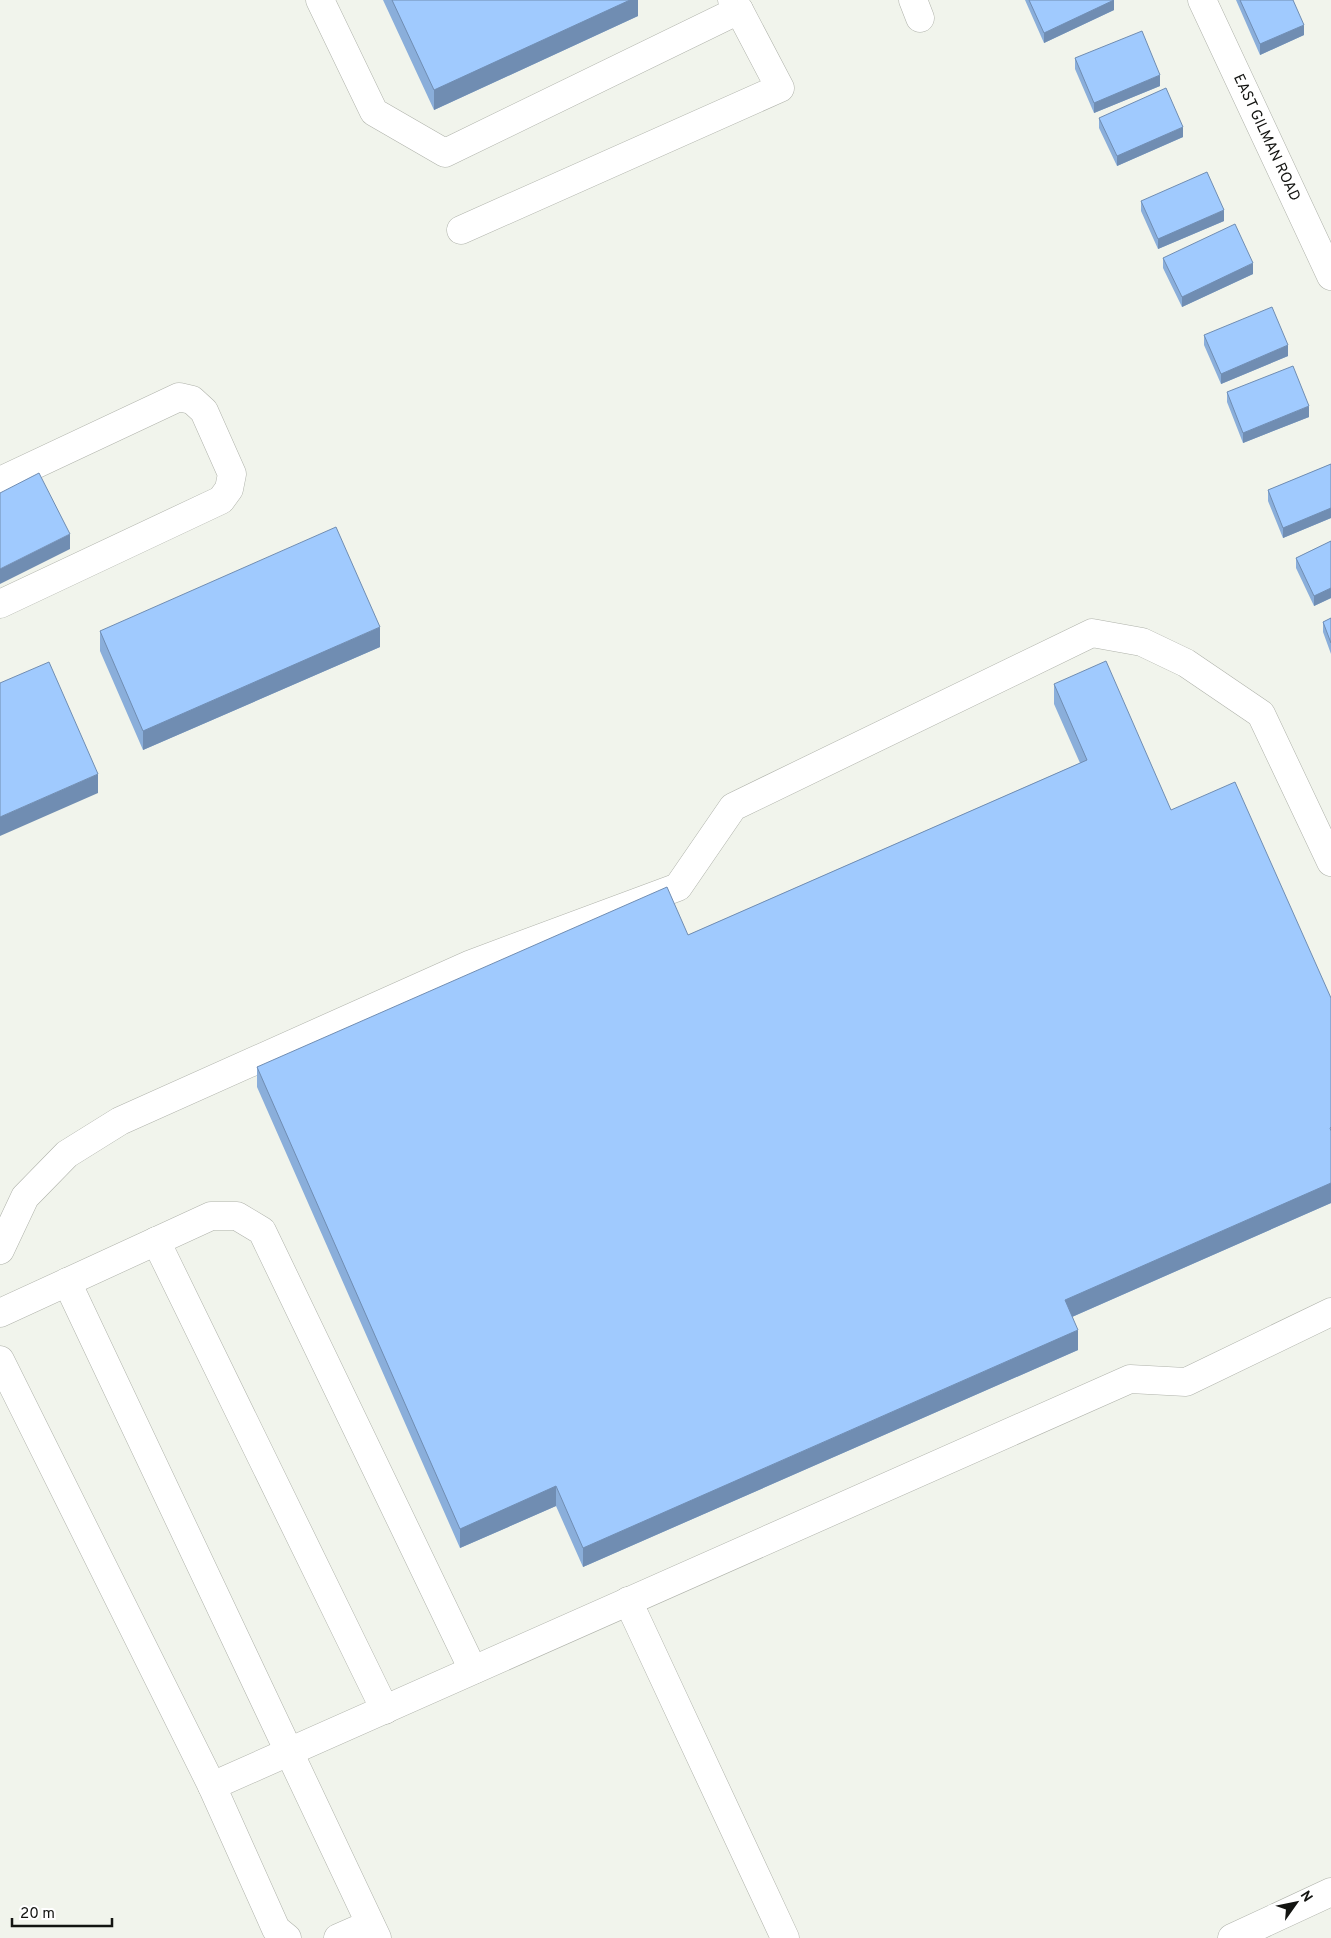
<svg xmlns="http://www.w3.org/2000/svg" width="1331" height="1938" viewBox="0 0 1331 1938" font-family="Overpass,sans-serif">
<rect width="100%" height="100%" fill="#f1f4ec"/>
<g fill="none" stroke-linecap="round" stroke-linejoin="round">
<g stroke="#afb2aa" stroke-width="29">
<g id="minor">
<path d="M 320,0 L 374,112 L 445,153 L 739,10 L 732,0"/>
<path d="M 913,0 L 920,18"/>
<path id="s1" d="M 1202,0 L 1331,276"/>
<path d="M 461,230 L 780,88 L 739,10"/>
<path d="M 0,481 L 179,397 L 192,400 L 204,411 L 232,474 L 229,489 L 221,500 L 0,604"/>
<path d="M 156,1241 L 385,1710"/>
<path d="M 0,1250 L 25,1197 L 67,1154 L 120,1121 L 471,964 L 678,887 L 733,807 L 1092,633 L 1142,642 L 1186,663 L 1261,714 L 1331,862"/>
<path d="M 67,1282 L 377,1938"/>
<path d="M 0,1313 L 211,1216 L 237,1216 L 262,1231 L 473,1670"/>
<path d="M 0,1360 L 212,1786"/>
<path d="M 628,1601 L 785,1938"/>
<path d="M 287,1938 L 276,1929 L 212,1786 L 1130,1379 L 1186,1382 L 1331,1312"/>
<path d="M 338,1938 L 370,1924"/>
<path d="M 1232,1938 L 1331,1892"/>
</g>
</g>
<use href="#minor" stroke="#fff" stroke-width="28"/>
</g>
<path fill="#8aaeda" d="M 383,0 L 638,0 L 638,16 L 434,110 Z
M 1025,0 L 1114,0 L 1114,10 L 1044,43 Z
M 1236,0 L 1293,0 L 1304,35 L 1260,55 Z
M 1075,58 L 1160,86 L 1094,113 L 1075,69 Z
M 1099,118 L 1183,137 L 1117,166 L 1099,128 Z
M 1141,201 L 1224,221 L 1158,249 L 1141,211 Z
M 1163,258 L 1253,274 L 1182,307 L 1163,268 Z
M 1204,335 L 1288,356 L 1221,384 L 1204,345 Z
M 1227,392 L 1309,417 L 1243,443 L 1227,402 Z
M 1331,464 L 1331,518 L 1283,538 L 1268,501 L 1268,490 Z
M 1331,541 L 1331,598 L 1314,606 L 1296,568 L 1296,558 Z
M 1331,618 L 1331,654 L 1323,632 L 1323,622 Z
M 100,631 L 380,647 L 143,750 L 100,651 Z
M 1054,684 L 1171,810 L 1331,998 L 1331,1203 L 1072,1317 L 1078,1350 L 583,1567 L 556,1506 L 460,1548 L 257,1087 L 257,1067 L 688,935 L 1080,763 L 1054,704 Z"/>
<path fill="#708db2" d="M 630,0 L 638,0 L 638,16 L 434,110 L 434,90 Z
M 1114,0 L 1114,10 L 1044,43 L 1044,33 Z
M 1304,25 L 1304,35 L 1260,55 L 1260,44 Z
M 1160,75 L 1160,86 L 1094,113 L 1094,103 Z
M 1183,127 L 1183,137 L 1117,166 L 1117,156 Z
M 1224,210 L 1224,221 L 1158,249 L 1158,239 Z
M 1253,263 L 1253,274 L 1182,307 L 1182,297 Z
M 1288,345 L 1288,356 L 1221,384 L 1221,374 Z
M 1309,406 L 1309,417 L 1243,443 L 1243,433 Z
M 1331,508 L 1331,518 L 1283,538 L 1283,528 Z
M 70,534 L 70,549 L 0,584 L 0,569 Z
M 1331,588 L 1331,598 L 1314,606 L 1314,596 Z
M 380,627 L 380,647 L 143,750 L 143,731 Z
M 98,774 L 98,793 L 0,836 L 0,817 Z
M 1331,1183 L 1331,1203 L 1065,1320 L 1065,1300 Z
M 1078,1330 L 1078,1350 L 583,1567 L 583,1548 Z
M 556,1486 L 556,1506 L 460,1548 L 460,1529 Z"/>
<path fill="#a0cafe" stroke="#708db2" d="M 392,0 L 630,0 L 434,90 Z
M 1029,0 L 1114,0 L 1044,33 Z
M 1240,0 L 1293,0 L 1304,25 L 1260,44 Z
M 1142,31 L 1160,75 L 1094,103 L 1075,58 Z
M 1166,88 L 1183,127 L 1117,156 L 1099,118 Z
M 1207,172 L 1224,210 L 1158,239 L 1141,201 Z
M 1235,224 L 1253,263 L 1182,297 L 1163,258 Z
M 1272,307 L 1288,345 L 1221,374 L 1204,335 Z
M 1293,366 L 1309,406 L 1243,433 L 1227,392 Z
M 1331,464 L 1331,508 L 1283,528 L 1268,490 Z
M 39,473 L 70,534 L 0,569 L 0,493 Z
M 336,527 L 380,627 L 143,731 L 100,631 Z
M 1331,541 L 1331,588 L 1314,596 L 1296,558 Z
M 1331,618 L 1331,643 L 1323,622 Z
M 1106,661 L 1171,810 L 1235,782 L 1331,998 L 1331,1127 L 1330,1128 L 1331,1131 L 1331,1183 L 1065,1300 L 1078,1330 L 583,1548 L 556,1486 L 460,1529 L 257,1067 L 667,887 L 688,935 L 1087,760 L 1054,684 Z
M 49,662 L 98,774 L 0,817 L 0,683 Z"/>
<g text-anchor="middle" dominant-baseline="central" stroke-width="4.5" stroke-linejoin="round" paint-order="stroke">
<g font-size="15" fill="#131411" stroke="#fff">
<text stroke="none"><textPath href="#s1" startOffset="152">EAST GILMAN ROAD</textPath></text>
</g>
</g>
<g transform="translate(1296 1903) rotate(57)" stroke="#ffffff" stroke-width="4" paint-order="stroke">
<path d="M0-4L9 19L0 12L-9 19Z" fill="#131411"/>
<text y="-8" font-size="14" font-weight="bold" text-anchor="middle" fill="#131411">N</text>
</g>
<path d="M12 1918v8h100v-8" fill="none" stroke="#131411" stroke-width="2.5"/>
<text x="20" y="1918" font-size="15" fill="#131411" stroke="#ffffff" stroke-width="4" paint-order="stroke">20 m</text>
</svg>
